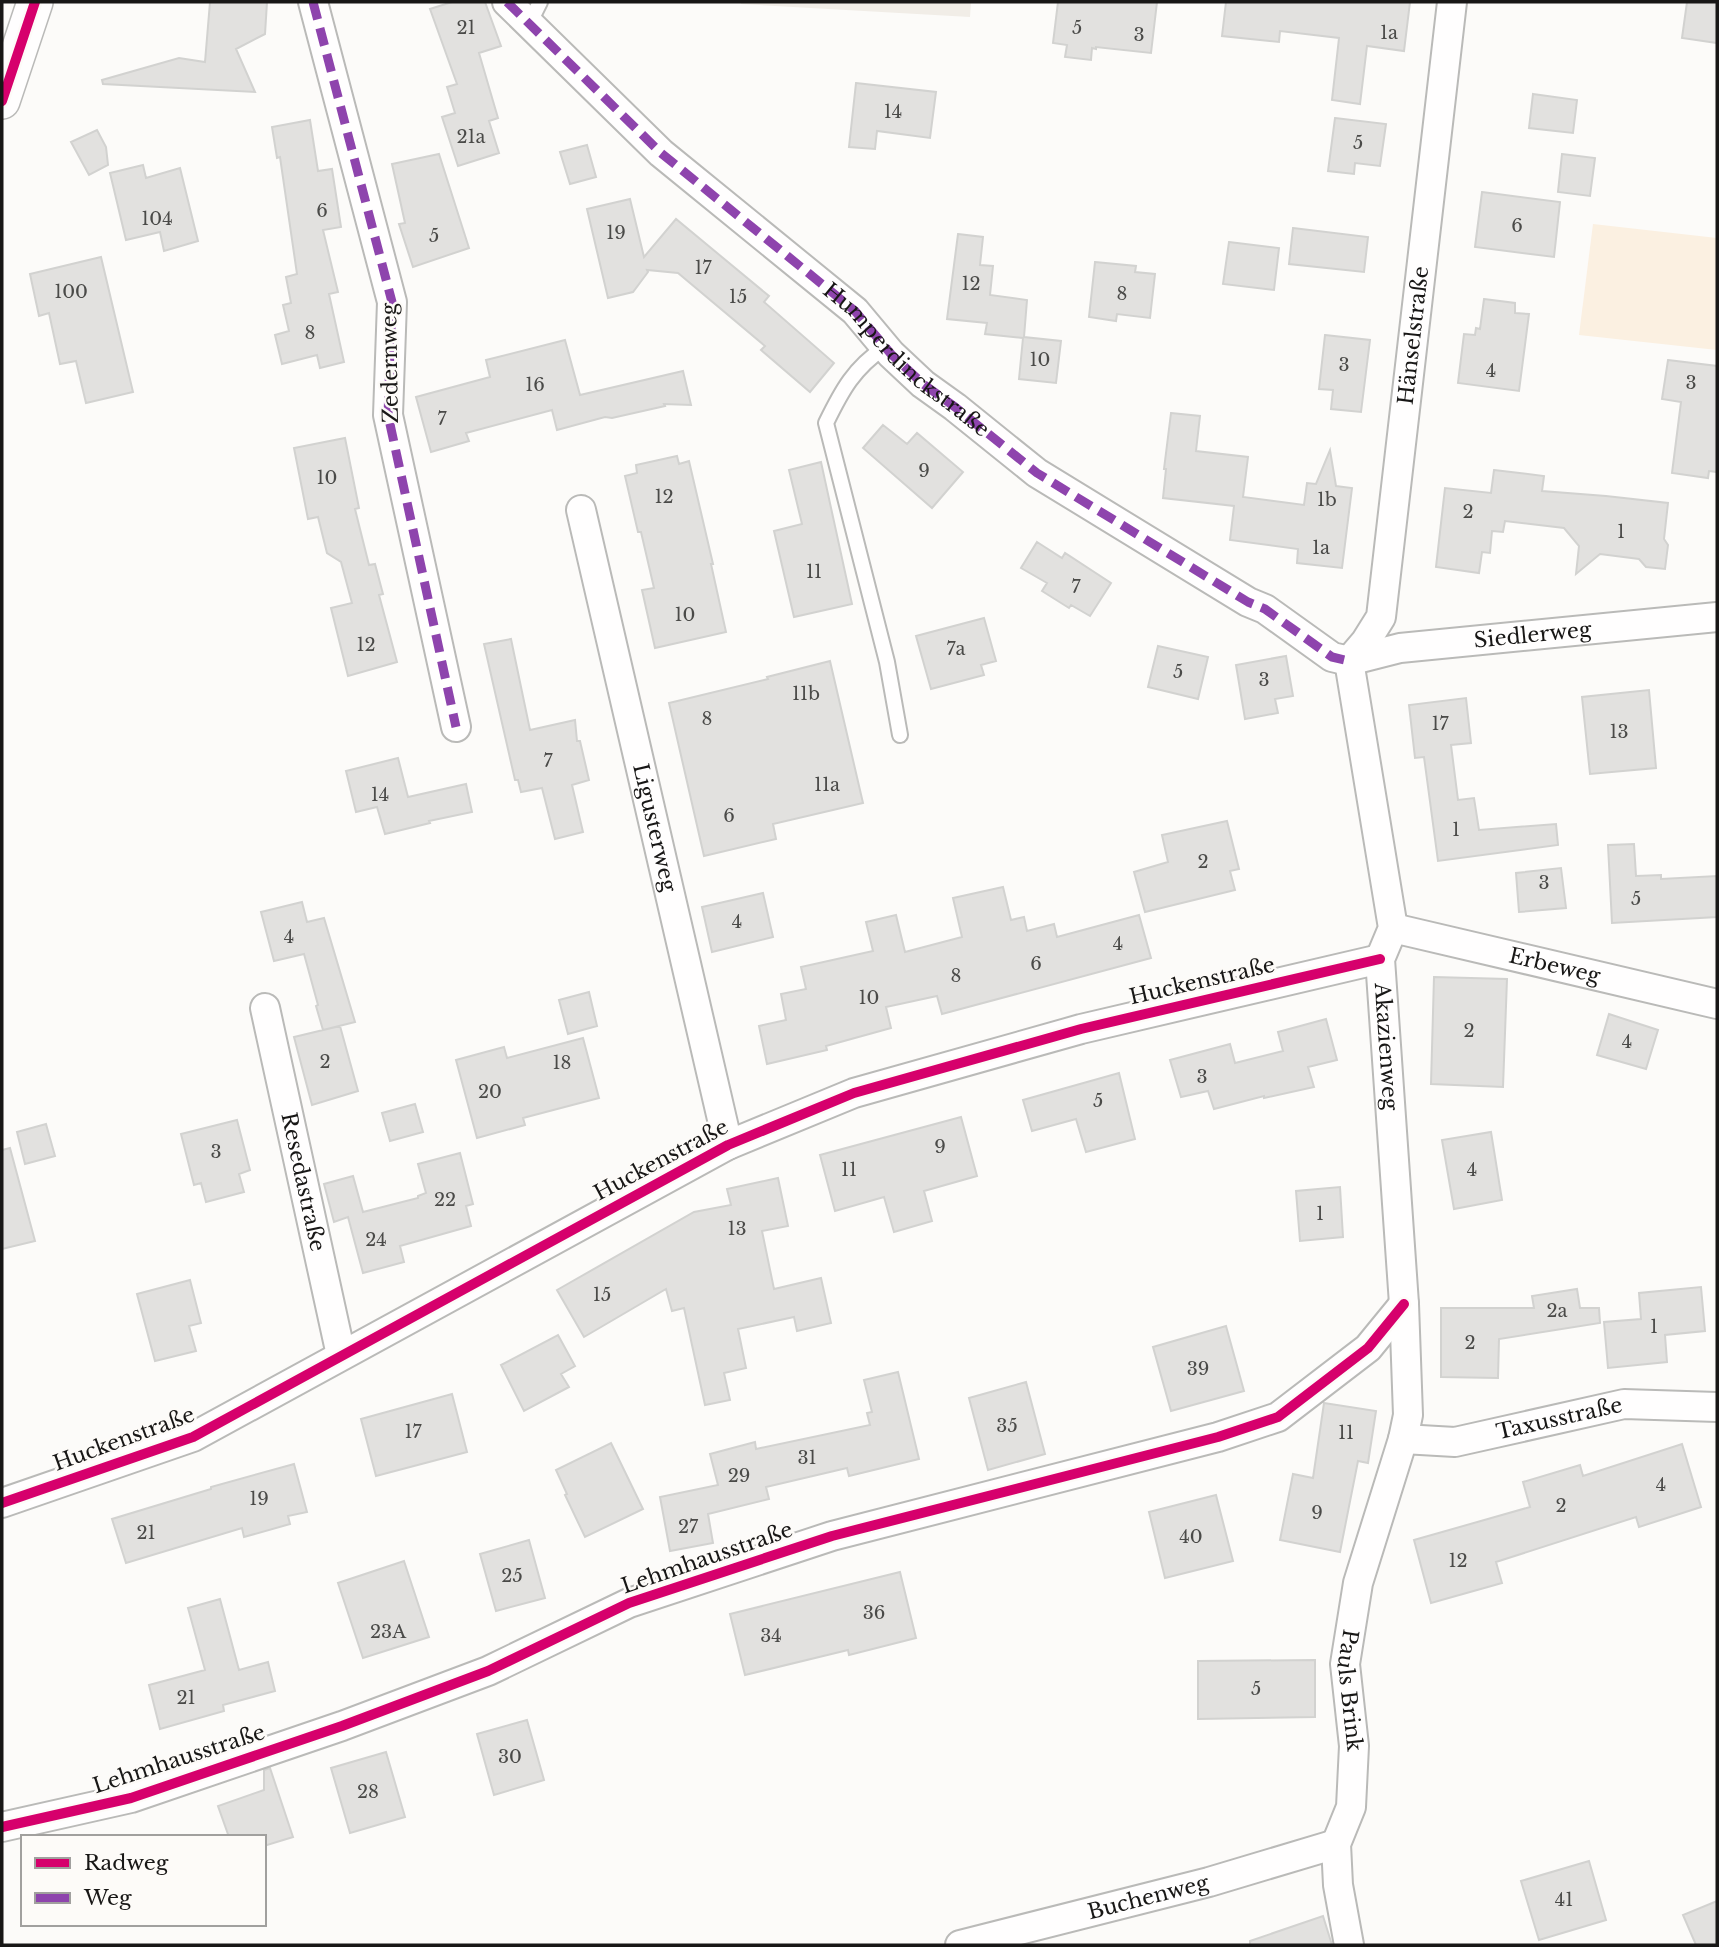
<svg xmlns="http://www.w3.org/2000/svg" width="1719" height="1947" viewBox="0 0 1719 1947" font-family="'Libre Baskerville',serif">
<rect width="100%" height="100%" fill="#fcfbf9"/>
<path fill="#f1ede7" d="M 741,2 L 971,2 L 970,17 L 741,4 Z"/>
<path fill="#fbf0e1" d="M 1593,224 L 1717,238 L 1717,350 L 1579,335 Z"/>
<path fill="#e2e1df" stroke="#d2d2d0" stroke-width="2" d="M 210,2 L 267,2 L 265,34 L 236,49 L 255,92 L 103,84 L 102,80 L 179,58 L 205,62 Z
M 452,2 L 485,2 L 501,46 L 479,53 L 498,118 L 489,121 L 499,153 L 458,166 L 442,117 L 455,113 L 447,87 L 457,84 L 430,9 Z
M 1058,2 L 1157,2 L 1151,53 L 1096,47 L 1096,49 L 1092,48 L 1091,60 L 1065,57 L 1067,45 L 1053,43 Z
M 1226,2 L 1410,2 L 1404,51 L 1367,46 L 1360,104 L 1332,100 L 1339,38 L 1280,31 L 1279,42 L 1222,36 Z
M 1687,2 L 1717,2 L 1717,43 L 1682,38 Z
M 856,83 L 936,92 L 930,138 L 877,131 L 875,149 L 849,147 Z
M 1533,94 L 1577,100 L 1573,133 L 1529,128 Z
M 1335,118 L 1386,124 L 1380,166 L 1355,163 L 1354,174 L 1328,171 Z
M 310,120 L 318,171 L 332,169 L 341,227 L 323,230 L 338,292 L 329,294 L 344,362 L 320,368 L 317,355 L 282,364 L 275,335 L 289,331 L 283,305 L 291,303 L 286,277 L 297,274 L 280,157 L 277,158 L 272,127 Z
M 97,130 L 106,147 L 108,165 L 89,175 L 71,142 Z
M 587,145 L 596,177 L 570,184 L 560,152 Z
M 439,154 L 469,248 L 413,267 L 399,224 L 405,223 L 392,164 Z
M 1562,154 L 1595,158 L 1590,196 L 1558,192 Z
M 143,165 L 146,178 L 180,168 L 198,241 L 164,251 L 160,232 L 126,240 L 110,173 Z
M 1482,192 L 1560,202 L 1554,257 L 1475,247 Z
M 630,199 L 644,257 L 676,219 L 769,296 L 764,302 L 834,363 L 810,392 L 761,350 L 765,346 L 678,273 L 647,270 L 648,272 L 633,292 L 608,298 L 587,209 Z
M 1293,228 L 1368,237 L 1364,272 L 1289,264 Z
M 958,234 L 983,237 L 980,265 L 993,266 L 990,295 L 1027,300 L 1024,337 L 1061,341 L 1056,383 L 1019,379 L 1023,338 L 985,334 L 987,323 L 947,319 Z
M 1229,242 L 1279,248 L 1274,290 L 1223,284 Z
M 101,257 L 133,392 L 86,403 L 76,361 L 60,364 L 49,313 L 39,316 L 30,274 Z
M 1095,262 L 1136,266 L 1135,272 L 1155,274 L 1150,318 L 1117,314 L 1116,321 L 1089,317 Z
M 1484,299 L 1515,303 L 1515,313 L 1529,314 L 1519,391 L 1458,383 L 1464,334 L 1475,335 L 1476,328 L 1480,329 Z
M 1325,335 L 1370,340 L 1361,412 L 1331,409 L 1333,390 L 1319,389 Z
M 565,340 L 580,395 L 683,371 L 691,405 L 664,404 L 665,406 L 612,418 L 605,417 L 557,430 L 552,410 L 466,433 L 469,441 L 431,452 L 416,397 L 490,377 L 486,360 Z
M 1668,360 L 1717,366 L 1717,472 L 1709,471 L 1708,478 L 1672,473 L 1681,402 L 1662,399 Z
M 1171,413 L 1200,416 L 1196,451 L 1248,457 L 1243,497 L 1304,505 L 1307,483 L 1316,484 L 1330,450 L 1336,486 L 1352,488 L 1342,568 L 1297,563 L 1298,549 L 1230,540 L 1234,506 L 1163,498 L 1166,469 L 1164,469 Z
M 883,425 L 907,444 L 917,433 L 963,472 L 932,508 L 863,448 Z
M 345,438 L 359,508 L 355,509 L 369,565 L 375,564 L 383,594 L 379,595 L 397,662 L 348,676 L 331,608 L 352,603 L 341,562 L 327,553 L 318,517 L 308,519 L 294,448 Z
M 677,456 L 679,464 L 689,461 L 713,564 L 711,564 L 726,632 L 655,648 L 642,590 L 654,588 L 641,532 L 638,532 L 625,476 L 637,473 L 636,465 Z
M 821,462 L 852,604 L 794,617 L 774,531 L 802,524 L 789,470 Z
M 1494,470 L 1544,476 L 1542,491 L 1606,496 L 1668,503 L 1664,539 L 1668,545 L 1665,569 L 1646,567 L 1639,559 L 1600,554 L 1576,574 L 1579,546 L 1564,528 L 1505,521 L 1503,532 L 1492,531 L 1490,553 L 1482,552 L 1479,573 L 1436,567 L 1445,488 L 1491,493 Z
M 1037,542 L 1062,558 L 1065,553 L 1111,583 L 1090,616 L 1071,605 L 1069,608 L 1042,591 L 1047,583 L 1021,568 Z
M 984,618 L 996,661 L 981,665 L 984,675 L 931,689 L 916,636 Z
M 511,639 L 530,730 L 575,720 L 577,741 L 580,741 L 589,780 L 572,785 L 583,832 L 555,839 L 542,788 L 521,792 L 518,780 L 515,780 L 484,644 Z
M 1158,646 L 1208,657 L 1198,699 L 1148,687 Z
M 1286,656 L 1293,696 L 1275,699 L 1278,713 L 1245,719 L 1236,665 Z
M 830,661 L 863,803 L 773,824 L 776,839 L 704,856 L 669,703 L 768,679 L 767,677 Z
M 1649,690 L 1656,768 L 1590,774 L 1582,697 Z
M 1466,698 L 1471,743 L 1451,745 L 1458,800 L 1474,798 L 1479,830 L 1556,824 L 1558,845 L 1438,861 L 1424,757 L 1415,758 L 1409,705 Z
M 398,758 L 408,797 L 466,784 L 472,812 L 429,821 L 430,823 L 385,834 L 377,807 L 356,812 L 346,771 Z
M 1227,821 L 1239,869 L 1230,871 L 1235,890 L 1145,912 L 1134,872 L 1168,862 L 1162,835 Z
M 1634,844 L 1636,876 L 1661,875 L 1661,879 L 1717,876 L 1717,917 L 1612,923 L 1608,845 Z
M 1561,868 L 1566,908 L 1519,912 L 1516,873 Z
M 1003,887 L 1011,920 L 1024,917 L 1027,931 L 1054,924 L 1057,937 L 1139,915 L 1151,958 L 942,1014 L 937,996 L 886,1007 L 891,1028 L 826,1046 L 827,1050 L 767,1064 L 759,1026 L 786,1020 L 781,994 L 806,989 L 801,967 L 873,951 L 866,922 L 896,915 L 905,952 L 962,937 L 953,898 Z
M 763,893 L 773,937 L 712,952 L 702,907 Z
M 302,902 L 307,922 L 324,918 L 355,1022 L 323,1030 L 316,1006 L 318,1005 L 304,954 L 274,961 L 261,912 Z
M 1434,977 L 1507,979 L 1503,1087 L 1431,1084 Z
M 589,992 L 597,1026 L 568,1034 L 559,1000 Z
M 1609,1014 L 1658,1030 L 1646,1069 L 1597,1055 Z
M 1326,1019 L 1337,1060 L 1308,1067 L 1314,1087 L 1264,1098 L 1264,1096 L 1214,1109 L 1208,1091 L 1181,1097 L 1170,1060 L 1230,1044 L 1235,1063 L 1283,1051 L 1278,1032 Z
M 340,1026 L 358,1091 L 312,1105 L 294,1037 Z
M 583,1038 L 599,1098 L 523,1118 L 525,1125 L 477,1138 L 456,1060 L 504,1047 L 507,1058 Z
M 1119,1073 L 1135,1139 L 1086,1152 L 1076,1119 L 1032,1131 L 1023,1100 Z
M 415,1104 L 423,1132 L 390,1141 L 382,1113 Z
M 961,1117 L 977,1176 L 924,1191 L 932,1221 L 894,1232 L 884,1197 L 835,1211 L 820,1155 Z
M 237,1120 L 250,1170 L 239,1174 L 244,1192 L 206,1202 L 201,1183 L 194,1185 L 181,1134 Z
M 46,1124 L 55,1156 L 25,1164 L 17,1132 Z
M 1491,1132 L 1502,1200 L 1454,1209 L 1442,1140 Z
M 10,1148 L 35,1241 L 2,1249 L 2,1150 Z
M 460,1153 L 473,1204 L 466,1206 L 471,1226 L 400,1246 L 404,1262 L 363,1273 L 348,1217 L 334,1222 L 324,1184 L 353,1176 L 363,1212 L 418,1198 L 418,1196 L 426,1193 L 418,1164 Z
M 778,1178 L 788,1226 L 762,1231 L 774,1289 L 821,1278 L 831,1323 L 797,1331 L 794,1317 L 738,1329 L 746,1368 L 724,1373 L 730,1400 L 705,1405 L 684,1308 L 672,1311 L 666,1289 L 584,1337 L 557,1290 L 694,1212 L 731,1205 L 727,1189 Z
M 1340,1187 L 1343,1237 L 1300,1241 L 1296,1191 Z
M 190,1280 L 201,1323 L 189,1326 L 196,1351 L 155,1361 L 137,1294 Z
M 1701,1287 L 1705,1331 L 1665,1335 L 1667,1362 L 1608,1368 L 1604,1322 L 1641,1319 L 1639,1293 Z
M 1577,1289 L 1580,1308 L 1599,1308 L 1600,1323 L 1499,1339 L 1498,1378 L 1441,1377 L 1441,1308 L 1534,1308 L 1532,1296 Z
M 1226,1326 L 1244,1391 L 1171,1411 L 1153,1347 Z
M 558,1335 L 575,1366 L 561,1374 L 569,1387 L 524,1411 L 501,1365 Z
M 898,1372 L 919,1459 L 849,1476 L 847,1468 L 766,1487 L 769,1499 L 708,1514 L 713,1543 L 670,1551 L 660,1497 L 718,1485 L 710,1454 L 755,1442 L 756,1449 L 870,1425 L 867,1413 L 872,1412 L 864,1380 Z
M 1026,1382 L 1045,1454 L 988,1470 L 969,1398 Z
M 452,1394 L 467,1452 L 376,1476 L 361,1419 Z
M 1324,1403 L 1376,1411 L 1368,1463 L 1358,1461 L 1340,1552 L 1280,1540 L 1293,1474 L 1313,1478 Z
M 611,1443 L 643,1509 L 585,1537 L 565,1495 L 567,1494 L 556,1470 Z
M 1682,1444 L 1701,1507 L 1639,1527 L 1636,1517 L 1496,1562 L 1502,1583 L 1431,1603 L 1414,1540 L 1530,1507 L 1523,1482 L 1580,1465 L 1583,1476 Z
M 294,1464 L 307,1512 L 288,1516 L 290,1524 L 244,1537 L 242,1528 L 126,1563 L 112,1519 L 211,1489 L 211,1487 Z
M 1216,1495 L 1233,1561 L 1165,1578 L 1149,1512 Z
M 529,1540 L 545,1598 L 496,1611 L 480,1554 Z
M 404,1561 L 429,1637 L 363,1658 L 338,1583 Z
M 900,1572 L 916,1638 L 849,1655 L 848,1650 L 745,1675 L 730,1614 Z
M 220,1599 L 239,1670 L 268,1662 L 275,1691 L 223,1705 L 224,1711 L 160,1729 L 149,1685 L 205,1670 L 188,1608 Z
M 1315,1660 L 1315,1717 L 1198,1719 L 1198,1661 Z
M 527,1720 L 544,1780 L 494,1795 L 477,1734 Z
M 386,1752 L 405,1817 L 350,1833 L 331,1768 Z
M 270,1768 L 293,1837 L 264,1846 L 264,1837 L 229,1837 L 218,1806 L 264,1790 L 264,1770 Z
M 1589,1861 L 1606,1920 L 1539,1940 L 1521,1881 Z
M 1717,1901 L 1717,1945 L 1696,1945 L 1683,1915 Z
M 1323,1916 L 1332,1945 L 1250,1945 L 1250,1941 Z"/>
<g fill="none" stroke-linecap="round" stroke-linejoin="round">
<g stroke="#babab8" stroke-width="18">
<path id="service" d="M 529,24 L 540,2
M 885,347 C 854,368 842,390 826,423 L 887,662 L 900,735"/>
</g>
<g stroke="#babab8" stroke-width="32">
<g id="minor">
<path d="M 313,2 L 392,302 L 388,415 L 456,727"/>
<path id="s1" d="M 507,2 L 661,153 L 855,311 L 891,354 L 923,384 L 955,407 L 1037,473 L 1248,602 L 1265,609 L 1332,657 L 1349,661 L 1400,648 L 1717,617"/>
<path id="s2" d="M 581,510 L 728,1145"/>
<path id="s3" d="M 1349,661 L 1393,928 L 1380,959 L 1404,1304 L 1408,1415 L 1403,1439 L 1358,1583 L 1345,1664 L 1354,1746 L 1351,1807 L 1336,1844 L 1338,1885 L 1349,1945"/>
<path id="s4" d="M 1349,661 L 1366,641 L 1381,617 L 1452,2"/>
<path id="s5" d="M 1393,928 L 1717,1004"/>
<path id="s6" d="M 265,1008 L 341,1355"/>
<path id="s7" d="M 1403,1439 L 1455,1442 L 1624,1404 L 1717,1407"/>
<path d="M 2,1503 L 193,1437 L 728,1145 L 854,1093 L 1081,1029 L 1380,959"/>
<path d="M 2,1827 L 131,1798 L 342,1726 L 488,1671 L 629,1603 L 832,1536 L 1218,1437 L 1278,1417 L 1368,1348 L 1404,1304"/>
<path id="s8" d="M 960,1945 L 1209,1882 L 1336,1844"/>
</g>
</g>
<g stroke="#babab8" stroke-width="38">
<path id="tertiary" d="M 2,101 L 35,2"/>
</g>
<use href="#service" stroke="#fffefe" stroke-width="14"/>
<use href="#minor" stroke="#fffefe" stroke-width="28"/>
<use href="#tertiary" stroke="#fffefe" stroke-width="35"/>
<g stroke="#8e44ad" stroke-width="9" stroke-dasharray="18 9" stroke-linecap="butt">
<path d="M 313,2 L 392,302 L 388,415 L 456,727"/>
<path id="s9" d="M 507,2 L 661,153 L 855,311 L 891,354 L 923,384 L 955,407 L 1037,473 L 1248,602 L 1265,609 L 1332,657 L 1349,661"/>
</g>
<g stroke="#fdfbf8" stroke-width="15">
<path id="cycleway" d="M 2,101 L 35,2
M 2,1503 L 193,1437 L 728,1145 L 854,1093 L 1081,1029 L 1380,959
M 2,1827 L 131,1798 L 342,1726 L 488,1671 L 629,1603 L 832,1536 L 1218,1437 L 1278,1417 L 1368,1348 L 1404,1304"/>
</g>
<use href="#cycleway" stroke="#d6006c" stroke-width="10"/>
</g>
<g text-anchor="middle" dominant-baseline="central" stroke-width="5" stroke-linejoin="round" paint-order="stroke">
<g font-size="18" fill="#4a4a48">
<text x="466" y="28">21</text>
<text x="1077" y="28">5</text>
<text x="1389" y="33">1a</text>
<text x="1139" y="35">3</text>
<text x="893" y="112">14</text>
<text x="471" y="137">21a</text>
<text x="1358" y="143">5</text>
<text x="322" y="211">6</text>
<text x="157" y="219">104</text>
<text x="1517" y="226">6</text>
<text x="616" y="233">19</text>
<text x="434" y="236">5</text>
<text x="703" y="268">17</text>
<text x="971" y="284">12</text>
<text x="71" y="292">100</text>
<text x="1122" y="294">8</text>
<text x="738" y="297">15</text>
<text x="310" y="333">8</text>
<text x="1040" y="360">10</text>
<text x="1344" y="365">3</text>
<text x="1491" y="371">4</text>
<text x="1691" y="383">3</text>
<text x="535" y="385">16</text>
<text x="442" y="419">7</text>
<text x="924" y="471">9</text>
<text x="327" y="478">10</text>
<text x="664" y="497">12</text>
<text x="1327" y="500">1b</text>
<text x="1468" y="512">2</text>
<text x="1621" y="532">1</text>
<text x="1321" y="548">1a</text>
<text x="814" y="572">11</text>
<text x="1076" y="587">7</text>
<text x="685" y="615">10</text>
<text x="366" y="645">12</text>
<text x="956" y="649">7a</text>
<text x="1178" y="672">5</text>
<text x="1264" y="680">3</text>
<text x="806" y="694">11b</text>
<text x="707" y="719">8</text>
<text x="1440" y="724">17</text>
<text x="1619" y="732">13</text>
<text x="548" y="761">7</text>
<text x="827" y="785">11a</text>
<text x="380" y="795">14</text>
<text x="729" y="816">6</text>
<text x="1456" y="830">1</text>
<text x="1203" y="862">2</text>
<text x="1544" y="883">3</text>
<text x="1636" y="899">5</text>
<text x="737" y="922">4</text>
<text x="289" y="937">4</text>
<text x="1118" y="944">4</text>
<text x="1036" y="964">6</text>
<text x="956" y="976">8</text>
<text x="869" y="998">10</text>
<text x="1469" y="1031">2</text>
<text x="1627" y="1042">4</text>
<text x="325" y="1062">2</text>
<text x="562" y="1063">18</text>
<text x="1202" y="1077">3</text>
<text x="490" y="1092">20</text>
<text x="1098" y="1101">5</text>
<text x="940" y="1147">9</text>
<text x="216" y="1152">3</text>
<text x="849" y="1170">11</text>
<text x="1472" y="1170">4</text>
<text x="445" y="1200">22</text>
<text x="1320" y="1214">1</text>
<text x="737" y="1229">13</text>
<text x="376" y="1240">24</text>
<text x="602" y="1295">15</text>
<text x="1557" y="1311">2a</text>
<text x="1654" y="1327">1</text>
<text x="1470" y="1343">2</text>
<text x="1198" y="1369">39</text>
<text x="1007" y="1426">35</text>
<text x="413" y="1432">17</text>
<text x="1346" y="1433">11</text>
<text x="807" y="1458">31</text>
<text x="739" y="1476">29</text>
<text x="1661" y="1485">4</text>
<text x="259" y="1499">19</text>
<text x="1561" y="1506">2</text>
<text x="1317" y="1513">9</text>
<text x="688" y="1527">27</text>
<text x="146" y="1533">21</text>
<text x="1191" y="1537">40</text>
<text x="1458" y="1561">12</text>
<text x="512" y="1576">25</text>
<text x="874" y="1613">36</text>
<text x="388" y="1632">23A</text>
<text x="771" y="1636">34</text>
<text x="1256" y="1689">5</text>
<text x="186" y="1698">21</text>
<text x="510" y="1757">30</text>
<text x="368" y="1792">28</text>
<text x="1564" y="1900">41</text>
</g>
<g font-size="21" fill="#181716" stroke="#fdfbf8">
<text stroke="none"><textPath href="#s4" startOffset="338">Hänselstraße</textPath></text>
<text stroke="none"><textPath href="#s9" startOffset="537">Humperdinckstraße</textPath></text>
<text transform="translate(390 363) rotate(-91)">Zedernweg</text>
<text stroke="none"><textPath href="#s1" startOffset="1262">Siedlerweg</textPath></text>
<text stroke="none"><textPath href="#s2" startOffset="326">Ligusterweg</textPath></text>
<text stroke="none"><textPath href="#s5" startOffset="166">Erbeweg</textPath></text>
<text transform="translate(1202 981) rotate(-13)">Huckenstraße</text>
<text stroke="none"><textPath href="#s3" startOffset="392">Akazienweg</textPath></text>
<text transform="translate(661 1160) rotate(-28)">Huckenstraße</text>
<text stroke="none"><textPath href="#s6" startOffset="178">Resedastraße</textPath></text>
<text stroke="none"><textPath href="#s7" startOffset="159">Taxusstraße</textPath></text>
<text transform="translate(124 1439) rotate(-20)">Huckenstraße</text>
<text transform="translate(707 1558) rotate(-19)">Lehmhausstraße</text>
<text stroke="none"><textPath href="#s3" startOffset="1045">Pauls Brink</textPath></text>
<text transform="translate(179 1759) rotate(-18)">Lehmhausstraße</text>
<text stroke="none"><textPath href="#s8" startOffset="194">Buchenweg</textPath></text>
</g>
</g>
<rect width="1719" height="1947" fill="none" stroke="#181716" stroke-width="7"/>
<rect x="21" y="1835" width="245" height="91" fill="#fdfbf8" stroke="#a1a09e" stroke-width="2"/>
<rect x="35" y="1858" width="35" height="10" fill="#d6006c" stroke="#a1a09e" stroke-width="2"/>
<text x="84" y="1870" font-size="21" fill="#181716">Radweg</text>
<rect x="35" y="1893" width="35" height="10" fill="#8e44ad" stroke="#a1a09e" stroke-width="2"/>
<text x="84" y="1905" font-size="21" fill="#181716">Weg</text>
</svg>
